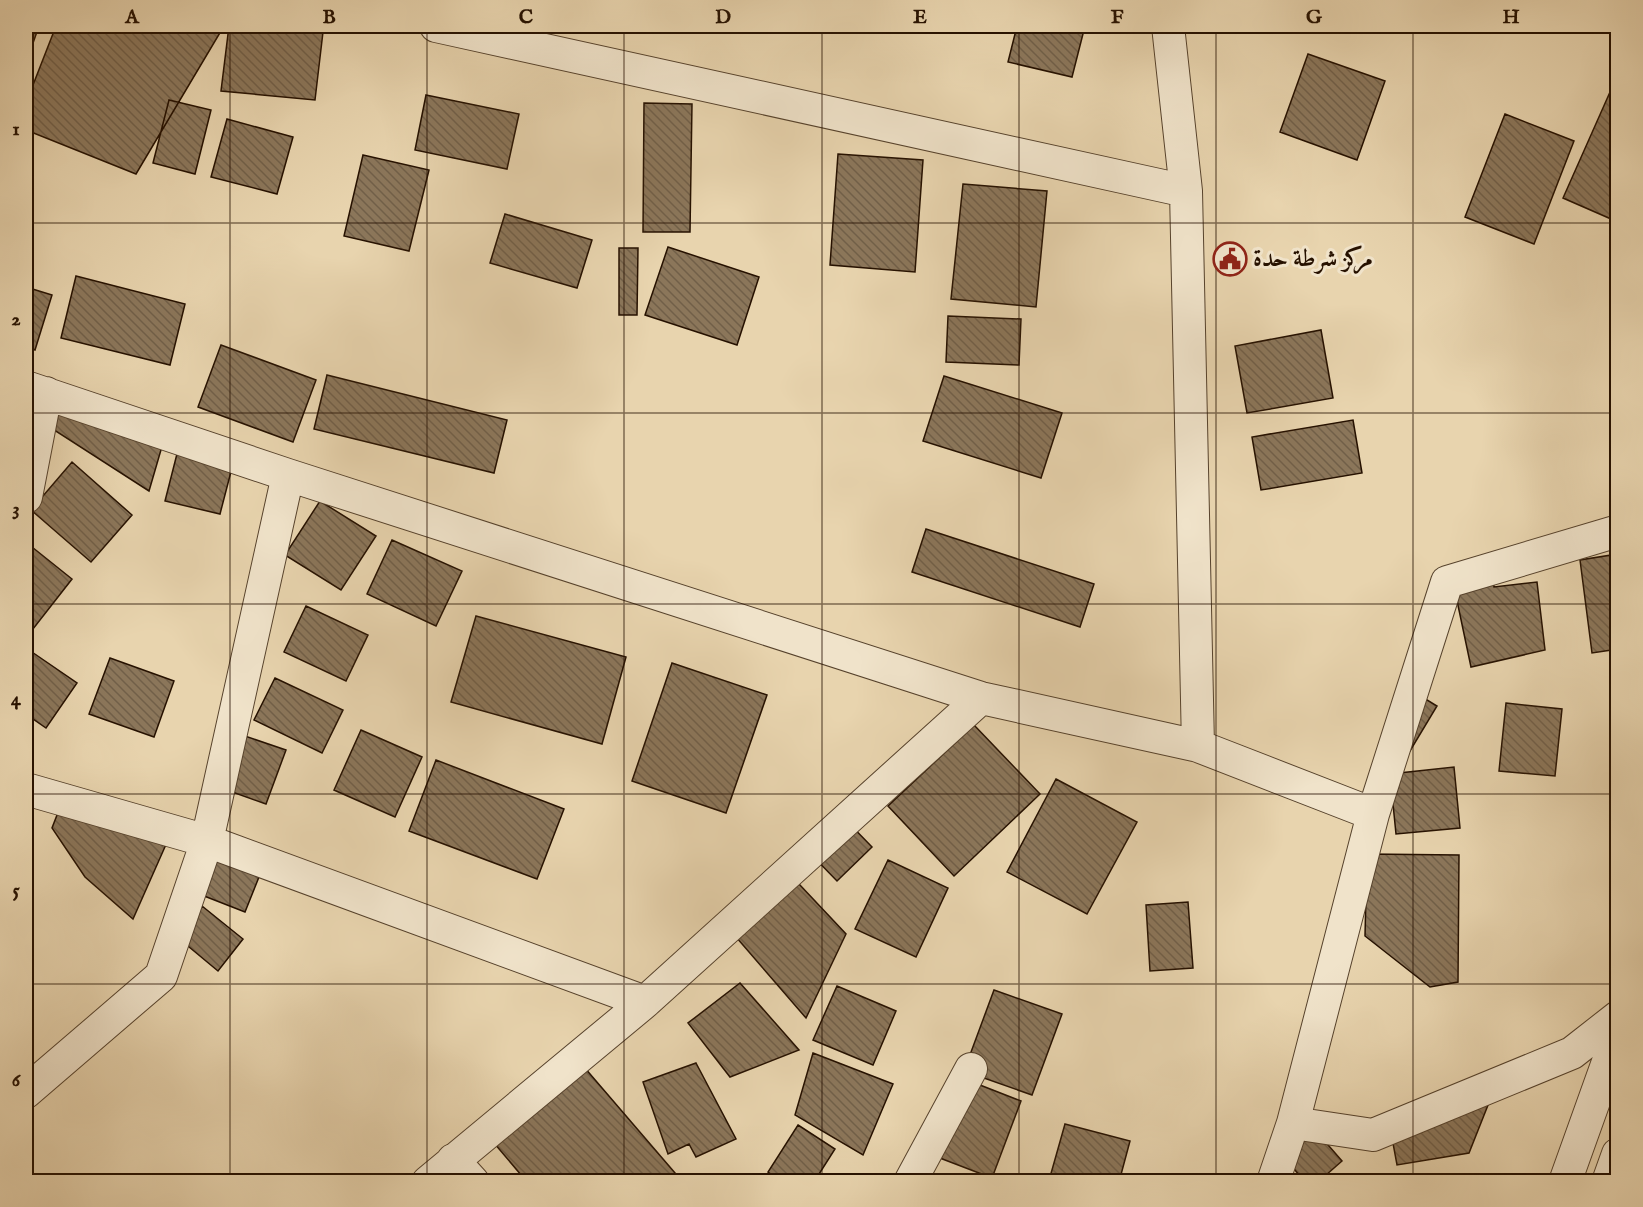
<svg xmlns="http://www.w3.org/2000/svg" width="1643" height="1207" viewBox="0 0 1643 1207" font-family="'IM FELL English',Amiri,serif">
<defs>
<pattern id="building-back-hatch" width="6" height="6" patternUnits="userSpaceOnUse" patternTransform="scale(1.5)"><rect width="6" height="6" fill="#8b765a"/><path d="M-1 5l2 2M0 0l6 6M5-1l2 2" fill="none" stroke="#715f48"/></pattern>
</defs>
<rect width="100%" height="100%" fill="#e8d4ae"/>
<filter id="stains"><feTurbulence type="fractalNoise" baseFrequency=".00333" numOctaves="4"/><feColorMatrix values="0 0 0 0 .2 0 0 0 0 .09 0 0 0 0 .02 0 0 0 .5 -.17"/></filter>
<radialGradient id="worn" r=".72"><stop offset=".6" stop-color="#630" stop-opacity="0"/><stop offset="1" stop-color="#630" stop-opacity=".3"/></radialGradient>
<path fill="url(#building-back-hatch)" stroke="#261100" stroke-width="1.5" d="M 26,26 L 39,26 L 26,63 Z
M 56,26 L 224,26 L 136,174 L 26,130 L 26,103 Z
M 229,26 L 265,26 L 323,32 L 315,100 L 221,91 Z
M 1017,26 L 1085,26 L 1072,77 L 1008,62 Z
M 1308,54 L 1385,81 L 1357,160 L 1280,132 Z
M 1618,74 L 1618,222 L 1563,198 Z
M 426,95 L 519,114 L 507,169 L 415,150 Z
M 169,100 L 211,110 L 195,174 L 153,163 Z
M 644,103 L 692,104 L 690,232 L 643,232 Z
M 1505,114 L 1574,141 L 1534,244 L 1465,217 Z
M 227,119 L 293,137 L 277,194 L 211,177 Z
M 838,154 L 923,160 L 915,272 L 830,265 Z
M 363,155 L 429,170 L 409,251 L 344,236 Z
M 963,184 L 1047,191 L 1036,307 L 951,299 Z
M 505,214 L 592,240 L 577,288 L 490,263 Z
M 668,247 L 759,277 L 737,345 L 645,315 Z
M 619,248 L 638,248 L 637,315 L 619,315 Z
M 76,276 L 185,304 L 170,365 L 61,338 Z
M 26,287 L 52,295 L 35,350 L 26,347 Z
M 948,316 L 1021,319 L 1019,365 L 946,362 Z
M 1321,330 L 1333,398 L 1247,413 L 1235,346 Z
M 221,345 L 316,380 L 293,442 L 198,407 Z
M 327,375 L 507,420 L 494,473 L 314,429 Z
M 944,376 L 1062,413 L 1041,478 L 923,441 Z
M 60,408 L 163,443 L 149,491 L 51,428 Z
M 1353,420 L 1362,473 L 1261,490 L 1252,437 Z
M 179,446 L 234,460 L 220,514 L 165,501 Z
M 72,462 L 132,515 L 91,562 L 31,510 Z
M 320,501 L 376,536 L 341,590 L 285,555 Z
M 926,529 L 1094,584 L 1080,627 L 912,572 Z
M 392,540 L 462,571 L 436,626 L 367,594 Z
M 32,547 L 72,579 L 33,629 L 26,623 L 26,555 Z
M 1618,554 L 1618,649 L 1592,653 L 1580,560 Z
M 1492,574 L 1494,587 L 1537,582 L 1545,650 L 1471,667 L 1452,577 Z
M 306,606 L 368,635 L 346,681 L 284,652 Z
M 476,616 L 626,657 L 602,744 L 451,702 Z
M 29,650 L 77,683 L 46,728 L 26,714 L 26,656 Z
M 110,658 L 174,681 L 154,737 L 89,714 Z
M 672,663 L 767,695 L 726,813 L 632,781 Z
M 275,678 L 343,710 L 322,753 L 254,720 Z
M 1414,692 L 1437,706 L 1410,751 L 1386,736 Z
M 1506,703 L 1562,709 L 1555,776 L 1499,771 Z
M 974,725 L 1040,794 L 954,876 L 888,806 Z
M 361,730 L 422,757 L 395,817 L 334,790 Z
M 230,731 L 286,750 L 266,804 L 210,784 Z
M 436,760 L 564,809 L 537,879 L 409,831 Z
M 1454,767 L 1460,828 L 1396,834 L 1390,774 Z
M 1056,779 L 1137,822 L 1087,914 L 1007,872 Z
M 64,797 L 168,840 L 133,919 L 85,877 L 52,828 Z
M 837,811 L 872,847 L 837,881 L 802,845 Z
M 216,837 L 267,857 L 245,912 L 194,892 Z
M 1367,854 L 1459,855 L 1458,982 L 1430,987 L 1365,936 Z
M 888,860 L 948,888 L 916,957 L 855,929 Z
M 783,867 L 846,934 L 806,1018 L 724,923 Z
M 1188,902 L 1193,968 L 1150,971 L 1146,905 Z
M 202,906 L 243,939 L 218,971 L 177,937 Z
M 740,983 L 799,1050 L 730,1077 L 688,1023 Z
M 837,986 L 896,1011 L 873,1065 L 813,1040 Z
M 994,990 L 1062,1014 L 1032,1095 L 964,1071 Z
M 813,1053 L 893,1084 L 863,1155 L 795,1115 Z
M 578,1060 L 675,1173 L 665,1182 L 527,1182 L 489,1137 Z
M 696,1063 L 736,1139 L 696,1157 L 689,1144 L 668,1154 L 643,1082 Z
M 962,1078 L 1021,1101 L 992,1178 L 932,1155 Z
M 1492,1095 L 1469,1153 L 1397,1165 L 1388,1116 Z
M 1065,1124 L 1130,1141 L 1119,1182 L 1068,1182 L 1050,1177 Z
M 798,1125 L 835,1149 L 814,1182 L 782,1182 L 768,1172 Z
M 1315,1130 L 1342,1161 L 1318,1182 L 1305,1182 L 1284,1157 Z
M 1382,1177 L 1383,1182 L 1337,1182 Z"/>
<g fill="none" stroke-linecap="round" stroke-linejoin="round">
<g stroke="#56422c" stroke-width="34">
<path id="minor" d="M 436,26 L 1186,191
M 1168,26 L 1186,191 L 1198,746
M 26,387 L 288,475 L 981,698 L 1198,746 L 1373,814
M 26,497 L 46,393
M 26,789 L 207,841 L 645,1002
M 26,1092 L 161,976 L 207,841 L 288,475
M 1293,1123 L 1373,1135 L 1572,1053 L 1618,1017
M 453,1160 L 473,1182
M 428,1182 L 645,1002 L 981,698
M 910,1182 L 971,1069
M 1273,1182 L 1293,1123 L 1373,814 L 1447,582 L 1618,531
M 1565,1182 L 1618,1034
M 1608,1182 L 1618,1154"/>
</g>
<use href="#minor" stroke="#f0e3ca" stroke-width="32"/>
</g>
<path fill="none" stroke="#261100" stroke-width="1.5" stroke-opacity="0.55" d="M 230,26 L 230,1182M 427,26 L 427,1182M 624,26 L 624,1182M 822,26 L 822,1182M 1019,26 L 1019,1182M 1216,26 L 1216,1182M 1413,26 L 1413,1182M 26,223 L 1618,223M 26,413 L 1618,413M 26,604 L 1618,604M 26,794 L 1618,794M 26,984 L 1618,984"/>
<defs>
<g id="civic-ring" transform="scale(1.725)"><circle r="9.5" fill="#f0e3ca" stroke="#8f2418" stroke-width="1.5"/><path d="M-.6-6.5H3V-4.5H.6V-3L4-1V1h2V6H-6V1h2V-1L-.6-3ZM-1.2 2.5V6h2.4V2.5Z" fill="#8f2418"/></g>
</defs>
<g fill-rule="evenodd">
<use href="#civic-ring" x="1230" y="259"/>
</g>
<g text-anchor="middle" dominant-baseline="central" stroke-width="6" stroke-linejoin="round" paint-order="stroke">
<g font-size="24" font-weight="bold" fill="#261100" stroke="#f0e3ca" text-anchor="start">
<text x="1253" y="259">مركز شرطة حدة</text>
</g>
</g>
<rect width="1643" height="1207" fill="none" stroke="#e8d4ae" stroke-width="66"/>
<rect x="33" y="33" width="1577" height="1141" fill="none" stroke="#261100" stroke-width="2"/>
<g font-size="20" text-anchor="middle" font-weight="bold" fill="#261100">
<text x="132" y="23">A</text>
<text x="329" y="23">B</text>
<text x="526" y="23">C</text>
<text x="723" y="23">D</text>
<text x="920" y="23">E</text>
<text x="1117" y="23">F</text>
<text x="1314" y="23">G</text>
<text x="1511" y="23">H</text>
<text x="16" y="135">1</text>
<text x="16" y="325">2</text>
<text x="16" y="515">3</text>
<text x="16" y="705">4</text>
<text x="16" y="896">5</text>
<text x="16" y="1086">6</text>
</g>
<rect width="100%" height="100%" filter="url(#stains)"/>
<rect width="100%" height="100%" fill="url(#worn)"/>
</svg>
